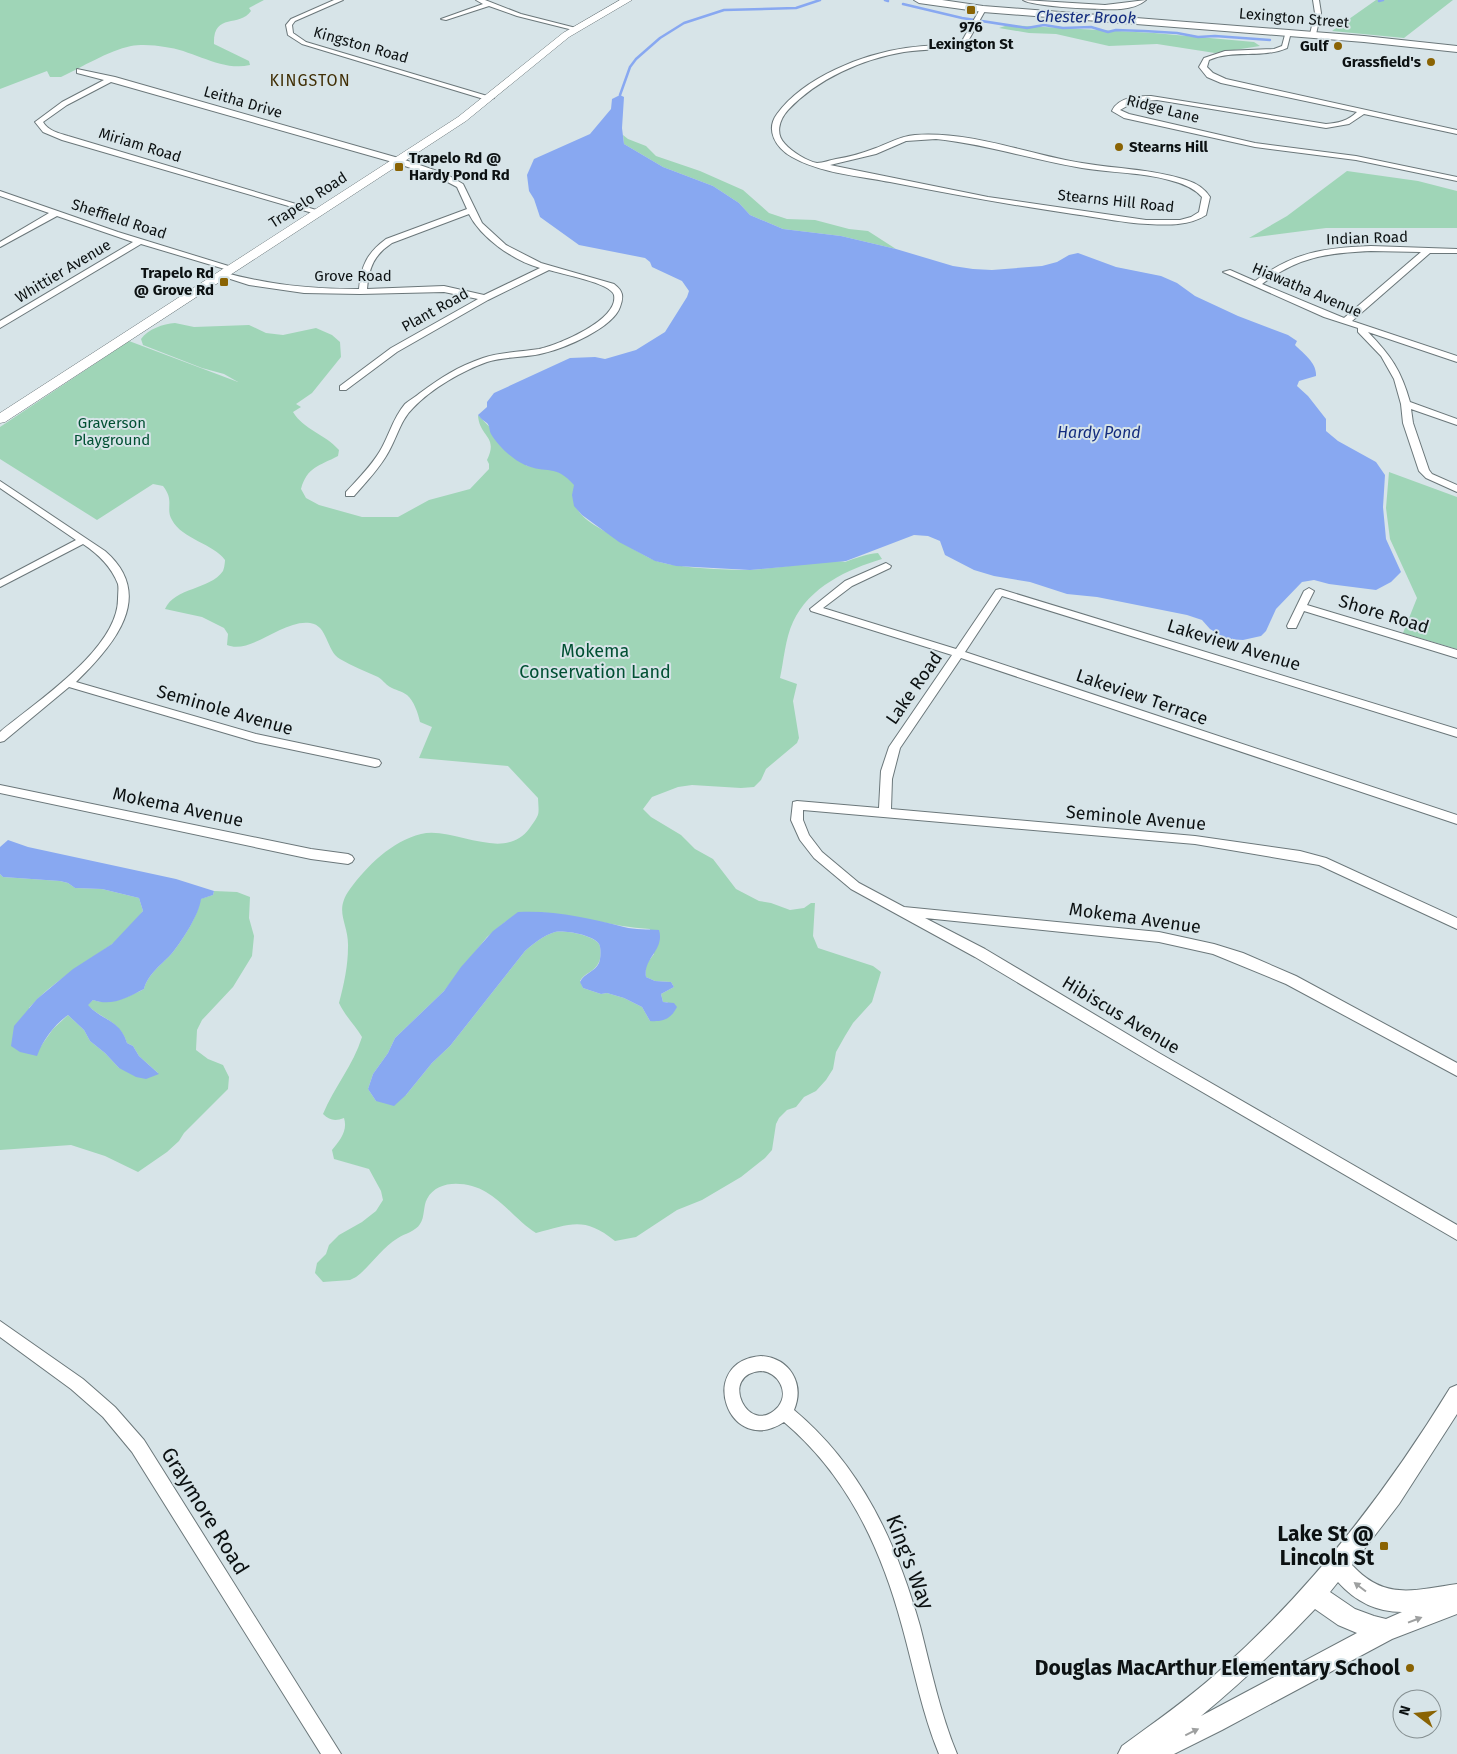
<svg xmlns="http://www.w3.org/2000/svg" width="1457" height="1754" viewBox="0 0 1457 1754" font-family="'Fira Sans',sans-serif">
<rect width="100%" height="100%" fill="#d7e4e8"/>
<path fill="#9fd5b7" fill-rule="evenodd" d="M 0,0 L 264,0 L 249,8 L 251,11 C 239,28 213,12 214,44 L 249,61 L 250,65 C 222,72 193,50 165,47 C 155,45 141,44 131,46 C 108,51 82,67 61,77 L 50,77 L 47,71 L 0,89 Z
M 1376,0 L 1453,0 L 1404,38 L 1332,31 Z
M 1008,25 L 1154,33 L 1254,42 L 1260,46 L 1215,53 L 1157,44 L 1109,46 L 1056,34 L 1029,33 L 999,28 Z
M 623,135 L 628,139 L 646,146 L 656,156 L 700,171 L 743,190 L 769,213 L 787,219 L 815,220 L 849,229 L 868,231 L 896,249 L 841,236 L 783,229 L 750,215 L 739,203 L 713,186 L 663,167 L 624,144 Z
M 1347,171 L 1418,181 L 1457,191 L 1457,228 L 1326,228 L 1249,238 L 1287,216 Z
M 175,323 L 194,327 L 249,325 L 266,333 L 283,335 L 316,328 L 332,335 L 340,342 L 341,357 L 312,393 L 296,404 L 301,407 L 293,412 C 304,430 325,434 339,450 L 338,456 C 319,466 307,467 301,489 L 306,498 L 319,505 L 362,517 L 398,517 L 429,500 L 470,489 L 489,469 L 489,464 L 487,460 C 499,436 479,437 478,415 L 527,466 L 552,469 L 567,476 L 575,485 C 569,511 586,521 608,533 C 623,542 638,553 654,560 C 672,568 728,570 749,570 C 764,570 839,558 845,562 C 856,558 866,554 878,553 L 882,559 C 848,569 809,587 793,622 C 785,639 784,660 780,678 L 797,684 L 793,701 L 799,738 L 797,743 L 766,769 L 761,780 L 754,787 L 741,788 L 692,785 L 678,787 L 652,797 L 643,809 L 651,817 L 681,835 L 695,849 L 713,859 L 736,889 L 759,901 L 771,903 L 790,910 L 804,908 L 811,903 L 815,903 L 813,936 L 818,948 L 873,966 L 881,972 L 872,1002 L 853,1023 L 845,1036 L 836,1052 L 833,1069 L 826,1080 L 816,1091 L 804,1097 L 796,1107 L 787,1110 L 779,1118 L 776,1124 L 772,1150 L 765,1158 L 741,1177 L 702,1200 L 677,1210 L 636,1237 L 615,1241 C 584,1216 571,1224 536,1233 C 518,1222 505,1203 486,1192 C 469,1182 438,1178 427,1199 C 423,1206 425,1217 420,1224 C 416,1231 404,1234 398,1238 C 381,1248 371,1266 356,1277 L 350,1280 L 323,1282 L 315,1273 L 317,1263 L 326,1254 L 329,1245 L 339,1235 L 362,1222 L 376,1211 L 383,1200 L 381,1191 L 369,1169 L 334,1159 L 332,1150 C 340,1140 348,1131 344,1118 C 336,1121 330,1121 323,1114 C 334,1087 353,1066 362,1037 C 355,1025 345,1016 339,1003 C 344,984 348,966 348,947 C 349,923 333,912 350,889 C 367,866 392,841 421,834 C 454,826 503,863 529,829 C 540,813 539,817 538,798 L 508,766 L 419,758 L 432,727 L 420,722 C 418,713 414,701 407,695 C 402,691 395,690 390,687 C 385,684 382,679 378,677 C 365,671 352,666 340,659 C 326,651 328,625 310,623 C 283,619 251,655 227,645 L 228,634 L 224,628 L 202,617 L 165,609 C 175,587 210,590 223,571 C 224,569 225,563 225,560 C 214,544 182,539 172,520 C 165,508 175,501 163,486 L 153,484 L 97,520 L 0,459 L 0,427 L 129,341 L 238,382 L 224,374 L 202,368 L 143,345 L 141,339 C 148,329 163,324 175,323 ZM 532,912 C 573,913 611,927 650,929 L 654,954 L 645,966 L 646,977 L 655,981 L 671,982 L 674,987 L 661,994 L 663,1002 L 668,1002 L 650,1021 L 642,1007 L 624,998 L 607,993 L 601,994 L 583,988 L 580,981 C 584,973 595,972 599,962 C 601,958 601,947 599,944 C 593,935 564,930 555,932 C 544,935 533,944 525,951 L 450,1046 L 432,1063 L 406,1095 L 376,1101 L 368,1089 L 373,1074 L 388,1053 L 395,1038 L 444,991 L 487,937 L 505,922 Z
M 1389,472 L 1457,497 L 1457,649 L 1403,633 L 1417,598 L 1390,539 L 1386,508 Z
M 0,874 L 3,877 L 60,881 L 68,883 L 75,888 L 102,889 L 139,898 L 143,911 C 134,922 123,936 111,945 C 83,964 52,982 29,1008 L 41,1046 L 53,1029 L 68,1015 L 84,1030 L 90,1041 L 105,1053 L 119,1068 L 158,1073 L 139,1056 L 133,1046 L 127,1043 C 120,1021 102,1019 87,1005 L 93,1000 C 110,1006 130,996 144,989 C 148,973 163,964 173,952 C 183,939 199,915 200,899 L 213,895 L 214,891 L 237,892 L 250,897 L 249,918 L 254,936 L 252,956 L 233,987 L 202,1020 L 197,1030 L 196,1050 L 208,1059 L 223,1065 L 229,1077 L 228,1089 L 184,1133 L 179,1141 L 167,1152 L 138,1172 L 105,1156 L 71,1145 L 0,1150 Z"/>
<path fill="#88a8f1" d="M 620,95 L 624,97 L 622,128 L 624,144 L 663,167 L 713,186 L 739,203 L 750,215 L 783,229 L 841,236 L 896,249 L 953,266 L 973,269 L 992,270 L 1042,266 L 1057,262 L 1069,255 L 1078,253 L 1116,267 L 1161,276 L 1177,283 L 1195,296 L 1238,316 L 1288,335 L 1297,341 L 1295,345 C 1304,354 1317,363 1316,376 L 1299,381 L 1297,386 L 1308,396 L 1326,419 L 1326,431 L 1338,441 L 1376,462 L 1385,475 L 1383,507 L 1386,539 L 1401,572 L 1391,582 L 1376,590 L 1329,584 L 1314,580 L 1302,582 L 1276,609 L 1266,631 L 1261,636 L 1243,640 L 1227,639 L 1210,629 L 1202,620 L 1187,615 L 1097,597 L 1067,594 L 1030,582 L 994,576 L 974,570 L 945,555 L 940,541 L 928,536 L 914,535 L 846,561 L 750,570 L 676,566 L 655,561 L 619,542 L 582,515 L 574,506 L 572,495 L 574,485 C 556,464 546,474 525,465 C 512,459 498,446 491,434 C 489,430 490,426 487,423 C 483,420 481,419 478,415 L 487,407 L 487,402 L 494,393 L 570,358 L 595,357 L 605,359 L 636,350 L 665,332 L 687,297 L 689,291 L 682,281 L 652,267 L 650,262 L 645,258 L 579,245 L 540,217 L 534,199 L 529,191 L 527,175 L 534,159 L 590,134 L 611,109 L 612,99 Z
M 8,840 L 28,847 L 176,879 L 214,891 L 213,895 L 201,899 C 199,915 183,939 173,952 C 163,964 148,973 144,989 C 128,997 112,1007 93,1000 L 88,1005 C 102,1021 120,1019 127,1043 L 133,1046 L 139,1056 L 159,1074 L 146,1079 L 136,1077 L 119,1068 L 105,1053 L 90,1041 L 84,1030 L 68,1015 C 54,1025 43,1040 37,1056 L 20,1052 L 11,1046 L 14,1026 L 37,999 L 73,969 L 112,944 L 143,911 L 139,898 L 102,889 L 75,888 L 68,883 L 60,881 L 3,877 L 0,874 L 0,847 Z
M 518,912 C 555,910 589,918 624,927 C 635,930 648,929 659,930 C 665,950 643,958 646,977 L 655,981 L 671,982 L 674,987 L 661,994 L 663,1002 L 674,1003 L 677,1007 C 671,1019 663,1022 650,1021 L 642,1007 L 624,998 L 607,993 L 601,994 L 583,988 L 580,982 C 584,973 595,972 599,963 C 601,958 601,947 599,944 C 594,935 564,930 555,932 C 544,935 533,944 525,951 L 450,1046 L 432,1063 L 406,1095 L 394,1106 L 376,1101 L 368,1089 L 373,1074 L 388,1053 L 395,1038 L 444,991 L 461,967 L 493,931 Z"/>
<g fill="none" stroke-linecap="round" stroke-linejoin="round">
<path stroke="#88a8f1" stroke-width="2.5" d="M 885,0 L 888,1
M 1379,1 L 1383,0
M 903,4 L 962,18 L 1027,28 L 1044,25 L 1063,28 L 1091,27 L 1108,32 L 1116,30 L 1144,31 L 1177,33 L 1198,37 L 1215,36 L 1270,40
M 620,95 L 630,67 L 636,59 L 660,38 L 684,23 L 724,10 L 796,8 L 820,0"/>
<g stroke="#6b777a" stroke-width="2">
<path id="minor" d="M 334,0 L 343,0 L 295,21 L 292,25 L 293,33 L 306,42 L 494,98 L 487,100 L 302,44 L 288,35 L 286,25 L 291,19 Z
M 476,0 L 485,0 L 521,14 L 580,29 L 577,31 L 517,16 L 489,6 L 446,20 L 441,19 L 483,4 Z
M 1023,0 L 1105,5 L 1146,0 C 1139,6 1130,8 1121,9 C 1105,10 1033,7 1023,0 Z
M 1313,0 L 1319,0 L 1321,13 L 1316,34 L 1313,36 L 1310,34 L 1315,13 Z
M 983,7 L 986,9 L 967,43 C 947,50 925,49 904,52 C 862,59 817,79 788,110 C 779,120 775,134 785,144 C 792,152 807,161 817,163 C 823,163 830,160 836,159 C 849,157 863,153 876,148 C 889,143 901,136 915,135 C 972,131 1027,154 1082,163 C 1117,169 1152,169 1186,180 C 1196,183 1204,188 1210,197 L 1206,215 C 1189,226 1168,225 1148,224 C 1123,223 1097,217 1073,214 C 1011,205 951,194 890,182 C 858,176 820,173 792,157 C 776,148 765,130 777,114 C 804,77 863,54 906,48 C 925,45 944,46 962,41 L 980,9 ZM 936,139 C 986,144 1033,160 1082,168 C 1111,173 1141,172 1169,180 C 1181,183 1193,187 1202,197 L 1199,212 L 1191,217 L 1180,220 L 1146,220 L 988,197 L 830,165 L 876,154 L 906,141 Z
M 1286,31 L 1291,32 L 1287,48 C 1262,59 1234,49 1209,60 L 1207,67 L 1213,73 L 1226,79 L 1457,130 L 1457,134 L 1364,114 L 1349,124 L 1326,128 L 1157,100 L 1134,102 L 1120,110 L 1129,114 L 1255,143 L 1356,156 L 1457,177 L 1457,181 L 1356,160 L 1255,147 L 1124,118 L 1112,111 C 1118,97 1138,96 1151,96 L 1326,124 C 1338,123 1348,121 1357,112 L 1221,83 L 1207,77 L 1199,67 L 1204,58 L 1225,51 L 1274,49 L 1282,46 Z
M 77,69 L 115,77 L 402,159 L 446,174 L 463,184 L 482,223 L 506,245 L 541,263 L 614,284 C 623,291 624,296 620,307 C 613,328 565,348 544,353 C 526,358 505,356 487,362 C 462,371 432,388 413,408 C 401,419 397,437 389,451 C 380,468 366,482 354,496 L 346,496 L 346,492 C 358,479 371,466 380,451 C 389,436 393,418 405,404 C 409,400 416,397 420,393 C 442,377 457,367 483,358 C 500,352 520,352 539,349 C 558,345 619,320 614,295 C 611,283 561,274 549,270 L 488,300 L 397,352 L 346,390 L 340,390 L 340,386 L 391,348 L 478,299 L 444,292 L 360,294 L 304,293 L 249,285 L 218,275 L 222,272 C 270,285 309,289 359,289 C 361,266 367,253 386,239 L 467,209 L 457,187 L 440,178 L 396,163 L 111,82 L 67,105 L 43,122 C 48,131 59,133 68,136 L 323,212 L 316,214 L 62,140 L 43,132 L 35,122 L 62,102 L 104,80 L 77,73 ZM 469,214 C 481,238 514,261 540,268 L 484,295 L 444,286 L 367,289 C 369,267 374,255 392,243 Z
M 0,191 L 118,232 L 235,268 L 228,270 L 141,244 L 0,328 L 0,321 L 133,242 L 57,216 L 0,247 L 0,242 L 49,213 L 0,196 Z
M 1371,246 L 1457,249 L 1457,253 L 1430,253 L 1352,321 L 1457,356 L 1457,362 L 1368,332 C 1391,356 1401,370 1410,402 L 1457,419 L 1457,425 L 1411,409 L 1413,423 L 1429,470 L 1432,474 L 1457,485 L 1457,492 L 1426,478 L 1419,471 L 1403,423 L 1401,404 L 1394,379 L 1381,356 L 1358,332 L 1358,328 L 1324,317 L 1223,272 L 1230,270 L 1255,281 C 1294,252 1323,248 1371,246 ZM 1371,251 L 1421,252 L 1344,318 L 1262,284 C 1298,257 1327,253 1371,251 Z
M 0,481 L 105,551 C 157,596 113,646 76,682 L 256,734 L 375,759 L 379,760 L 381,763 L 379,766 L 375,767 L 256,742 L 69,687 L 4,741 L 0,742 L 0,732 C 36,702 118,649 118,599 C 118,594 119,588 118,584 C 111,566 98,554 83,544 L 0,587 L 0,580 L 76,540 L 0,488 Z
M 886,563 L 891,566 L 890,568 L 852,586 L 823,608 L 956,649 L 996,590 L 1000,589 L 1457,729 L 1457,737 L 1002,596 L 965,652 L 1457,815 L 1457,824 L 961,658 L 900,748 L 892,779 L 891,809 L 1195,836 L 1300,851 L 1326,858 L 1457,918 L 1457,929 L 1319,865 L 1195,844 L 803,810 L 803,820 L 809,835 L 822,852 L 859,883 L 904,907 L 1159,932 L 1214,944 L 1243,953 L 1296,976 L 1457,1063 L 1457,1076 L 1286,984 L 1213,954 L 1159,942 L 925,918 L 985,949 L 1159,1053 L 1457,1225 L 1457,1240 L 1149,1061 L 975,957 L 851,889 L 814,858 L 800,840 L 791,820 L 793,802 L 797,801 L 879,808 L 881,771 L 889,747 L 952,655 L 811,611 L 810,609 L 845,581 Z
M 1309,588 L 1314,591 L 1307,605 L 1457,650 L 1457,658 L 1304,611 L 1296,628 L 1288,628 L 1287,626 L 1304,591 Z
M 0,785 L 311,849 L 348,854 L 352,856 L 354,859 L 352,862 L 348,864 L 311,859 L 0,793 Z
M 0,1321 L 83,1379 L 115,1407 L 144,1440 L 341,1754 L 321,1754 L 132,1452 L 103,1417 L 71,1389 L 0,1337 Z
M 761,1356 C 790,1358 805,1384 794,1410 C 862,1467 896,1542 920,1626 C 931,1669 940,1713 957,1754 L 939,1754 C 922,1713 914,1669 902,1626 C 881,1548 847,1475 784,1422 C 728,1459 695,1361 761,1356 ZM 761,1371 C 778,1372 790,1392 778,1407 C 749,1439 717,1374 761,1371 Z"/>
</g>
<g stroke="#6b777a" stroke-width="2">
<path id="tertiary" d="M 1457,1385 L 1457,1414 L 1399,1504 L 1352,1565 C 1385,1601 1414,1590 1457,1584 L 1457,1614 L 1392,1639 L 1222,1730 L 1174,1754 L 1118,1754 L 1122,1746 C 1155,1722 1188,1699 1218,1672 C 1311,1590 1385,1494 1450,1388 ZM 1338,1582 C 1355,1601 1376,1612 1402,1612 L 1386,1619 L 1374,1616 L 1355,1609 L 1330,1592 ZM 1315,1609 L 1338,1625 L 1357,1633 L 1201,1716 C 1242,1682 1279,1647 1315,1609 Z"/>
</g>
<g stroke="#6b777a" stroke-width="1">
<path id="secondary" d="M 620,0 L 632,0 L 569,37 L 466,121 L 5,422 L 0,423 L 0,413 L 458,117 L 563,33 Z"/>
</g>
<g stroke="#6b777a" stroke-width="2">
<path id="primary" d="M 914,0 L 942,0 L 983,6 L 1364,36 L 1457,46 L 1457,52 L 1364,42 L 983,12 L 919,3 Z"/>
</g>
<use href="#minor" fill="#fff" fill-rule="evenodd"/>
<use href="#tertiary" fill="#fff" fill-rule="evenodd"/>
<use href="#secondary" fill="#fff" fill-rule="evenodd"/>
<use href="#primary" fill="#fff" fill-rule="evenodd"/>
</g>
<defs><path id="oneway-solid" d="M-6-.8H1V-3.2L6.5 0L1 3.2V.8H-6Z" transform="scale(1.25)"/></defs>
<g fill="#9ea0a0">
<use href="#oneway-solid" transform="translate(1360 1587) rotate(-143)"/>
<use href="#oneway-solid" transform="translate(1415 1620) rotate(-21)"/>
<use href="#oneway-solid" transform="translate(1192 1732) rotate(-26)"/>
</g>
<g fill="#8a6303" stroke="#d7e4e8" stroke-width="2">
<rect x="966" y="5" width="10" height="10" rx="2.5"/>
<circle cx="1338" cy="46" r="5"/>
<circle cx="1431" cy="62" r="5"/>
<circle cx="1119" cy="147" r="5"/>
<rect x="394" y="162" width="10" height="10" rx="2.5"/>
<rect x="219" y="277" width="10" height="10" rx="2.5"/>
<rect x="1379" y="1541" width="10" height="10" rx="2.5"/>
<circle cx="1410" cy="1668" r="5"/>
</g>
<g text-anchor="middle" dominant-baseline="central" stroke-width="4" stroke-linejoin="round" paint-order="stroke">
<g font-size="15" fill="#0c1112" stroke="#d7e4e8">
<text transform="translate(1294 18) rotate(5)">Lexington Street</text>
<text transform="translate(361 45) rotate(16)">Kingston Road</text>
<text transform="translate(243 102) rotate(16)">Leitha Drive</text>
<text transform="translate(1163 109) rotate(14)">Ridge Lane</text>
<text transform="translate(140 145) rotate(17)">Miriam Road</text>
<text transform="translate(308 200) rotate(-33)">Trapelo Road</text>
<text transform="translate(1116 201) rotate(6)">Stearns Hill Road</text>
<text transform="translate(119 219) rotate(18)">Sheffield Road</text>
<text transform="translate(1367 238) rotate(-2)">Indian Road</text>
<text transform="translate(63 271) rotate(-31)">Whittier Avenue</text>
<text x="353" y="276">Grove Road</text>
<text transform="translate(1307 290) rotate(23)">Hiawatha Avenue</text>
<text transform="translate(435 310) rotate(-29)">Plant Road</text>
</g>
<g font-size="15" font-weight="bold" fill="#0c1112" stroke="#d7e4e8" text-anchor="end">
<text x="971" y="27" text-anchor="middle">976<tspan x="971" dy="17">Lexington St</tspan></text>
<text x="1328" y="46">Gulf</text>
<text x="1421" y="62">Grassfield's</text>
<text x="1129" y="147" text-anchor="start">Stearns Hill</text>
<text x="409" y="158" text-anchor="start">Trapelo Rd @<tspan x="409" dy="17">Hardy Pond Rd</tspan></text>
<text x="214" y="273">Trapelo Rd<tspan x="214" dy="17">@ Grove Rd</tspan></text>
</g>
<g font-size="15" fill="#015033" stroke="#d7e4e8">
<text x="112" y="423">Graverson<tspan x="112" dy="17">Playground</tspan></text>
</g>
<g font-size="16" font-style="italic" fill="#142d7f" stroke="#d7e4e8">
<text transform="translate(1086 17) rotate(1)">Chester Brook</text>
<text x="1099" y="432">Hardy Pond</text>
</g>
<g font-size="16" letter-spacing="1" fill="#412f06" stroke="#d7e4e8">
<text x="310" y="80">KINGSTON</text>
</g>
<g font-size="18" fill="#0c1112" stroke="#d7e4e8">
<text transform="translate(1384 614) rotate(17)">Shore Road</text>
<text transform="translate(1234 645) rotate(17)">Lakeview Avenue</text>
<text transform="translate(914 688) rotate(-55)">Lake Road</text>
<text transform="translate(1142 697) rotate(19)">Lakeview Terrace</text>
<text transform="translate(225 710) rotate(16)">Seminole Avenue</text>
<text transform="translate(178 807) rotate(12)">Mokema Avenue</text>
<text transform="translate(1136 818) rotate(5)">Seminole Avenue</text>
<text transform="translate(1135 918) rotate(8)">Mokema Avenue</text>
<text transform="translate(1121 1015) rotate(31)">Hibiscus Avenue</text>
</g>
<g font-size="18" fill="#015033" stroke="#d7e4e8">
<text x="595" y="651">Mokema<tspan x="595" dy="21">Conservation Land</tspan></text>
</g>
<g font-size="21" fill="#0c1112" stroke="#d7e4e8">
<text transform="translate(205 1511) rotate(58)">Graymore Road</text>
<text transform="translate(910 1562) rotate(69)">King's Way</text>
</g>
<g font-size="21" font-weight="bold" fill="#0c1112" stroke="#d7e4e8" text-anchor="end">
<text x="1374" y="1534">Lake St @<tspan x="1374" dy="24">Lincoln St</tspan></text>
<text x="1400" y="1668">Douglas MacArthur Elementary School</text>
</g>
</g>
<g transform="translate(1417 1714) rotate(286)"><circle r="24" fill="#d7e4e8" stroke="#869092"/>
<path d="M0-4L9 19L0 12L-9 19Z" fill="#8a6303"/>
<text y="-8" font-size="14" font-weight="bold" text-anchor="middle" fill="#0c1112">N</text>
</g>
</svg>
